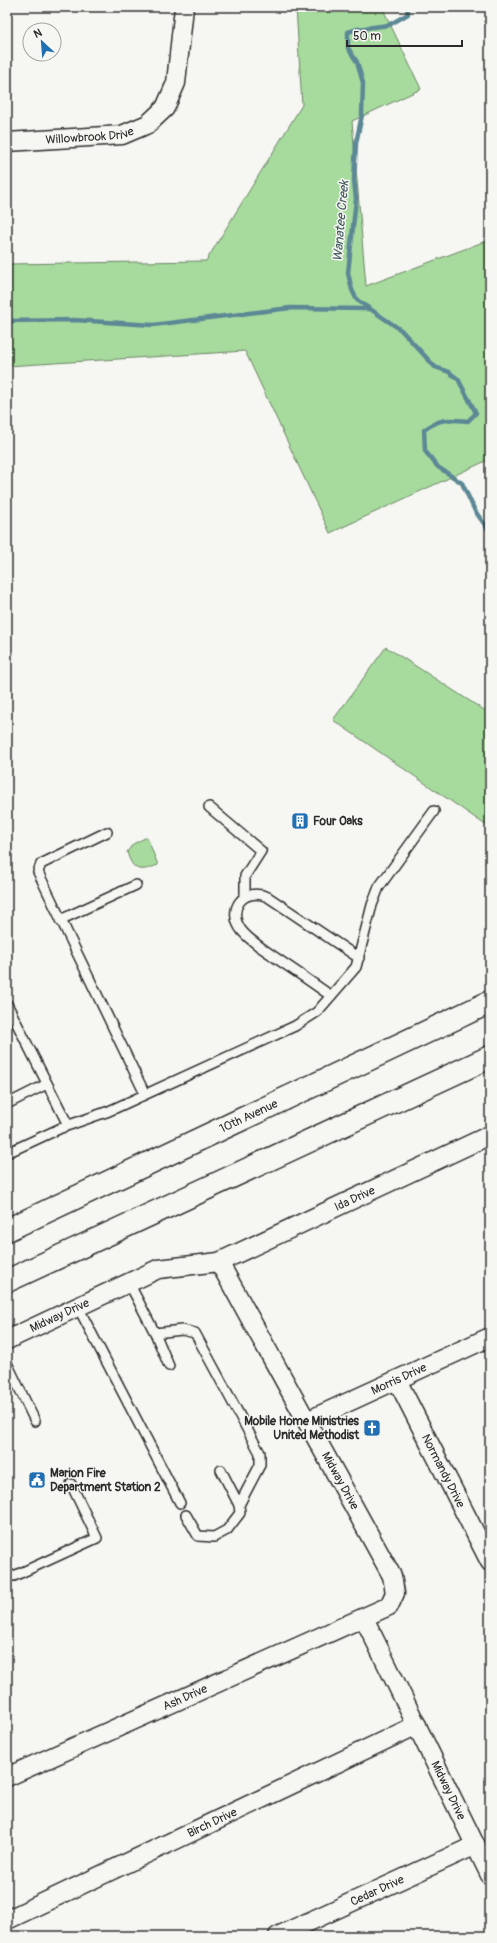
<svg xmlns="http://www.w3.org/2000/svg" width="497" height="1943" viewBox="0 0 497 1943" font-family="Pangolin,sans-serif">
<rect width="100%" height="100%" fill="#f6f6f2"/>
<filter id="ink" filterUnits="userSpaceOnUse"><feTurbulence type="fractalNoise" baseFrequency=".025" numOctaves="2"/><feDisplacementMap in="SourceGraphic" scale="8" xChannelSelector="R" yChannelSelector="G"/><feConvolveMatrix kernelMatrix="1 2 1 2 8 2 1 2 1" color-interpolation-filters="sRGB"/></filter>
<g filter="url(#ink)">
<path fill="#a7db9d" stroke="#698364" d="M 296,7 L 382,7 L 421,89 L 352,121 L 366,286 L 486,241 L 490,250 L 490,459 L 330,533 L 245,351 L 7,366 L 7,264 L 206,261 L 302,105 Z
M 386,647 L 490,714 L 490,828 L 333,720 Z
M 147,837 L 158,865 C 140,872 133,872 127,852 L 133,844 Z"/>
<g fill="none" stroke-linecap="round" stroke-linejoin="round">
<path stroke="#5b8895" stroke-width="4.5" d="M 407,7 L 408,14 L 389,25 L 358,29 L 348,32 L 348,48 L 357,62 L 363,83 L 362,115 L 356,143 L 354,180 L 356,199 L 348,273 L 352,290 L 357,300 L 401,330 L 435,367 L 449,372 L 458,379 L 476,413 L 468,421 C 449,419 440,418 424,430 L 425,451 L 438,467 L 462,483 L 475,511 L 490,532
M 7,321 L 74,320 L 153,325 L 290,308 L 370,309"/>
<g stroke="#2b2b2b" stroke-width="12">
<path id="lane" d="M 209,807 L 261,851 L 245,876 L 245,896
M 107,832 L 41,864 L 38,872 L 145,1094
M 60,920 L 136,885
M 331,996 C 313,983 295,971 276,958 C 265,950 251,942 242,931 C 226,911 242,886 268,897 L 359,958
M 7,1004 L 68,1125
M 7,1104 L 47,1084
M 7,1153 L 61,1128 L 109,1111 L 295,1026 L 317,1012 L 356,967 L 372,905 L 379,887 L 434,811
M 129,1283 L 155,1333 L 169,1366
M 78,1307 L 180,1503
M 155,1333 L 182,1330 L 195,1333 L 260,1453 L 260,1465 L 239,1505
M 7,1363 L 35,1421
M 186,1515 L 198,1536 L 214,1537 L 227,1530 L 240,1513 L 239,1505 L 221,1470
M 7,1575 L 14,1576 L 97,1538 L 71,1484"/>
</g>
<g stroke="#2b2b2b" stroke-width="21">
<g id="street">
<path id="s1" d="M 7,142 L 122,135 L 148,124 L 165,108 L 176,83 L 184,7"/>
<path id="s2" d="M 7,1340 L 158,1269 L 219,1262 L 490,1135"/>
<path id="s3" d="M 397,1380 L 490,1562"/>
<path id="s4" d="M 307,1421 L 490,1337"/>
<path id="s5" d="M 364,1618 L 490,1875"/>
<path id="s6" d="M 7,1777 L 389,1606 L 395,1593 L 392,1576 L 219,1262"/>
<path id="s7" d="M 7,1920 L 417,1725"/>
<path id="s8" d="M 278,1936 L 476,1845"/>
</g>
</g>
<g stroke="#2b2b2b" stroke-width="25">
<g id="primary">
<path id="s9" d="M 7,1230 L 490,1002"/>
<path d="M 7,1281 L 490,1057"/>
</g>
</g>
<use href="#lane" stroke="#f6f6f2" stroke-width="9"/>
<use href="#street" stroke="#f6f6f2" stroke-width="18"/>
<use href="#primary" stroke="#f6f6f2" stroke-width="22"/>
</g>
</g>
<defs>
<g id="building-square" transform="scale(0.9)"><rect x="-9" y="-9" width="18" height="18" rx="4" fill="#1f6fb2" stroke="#f6f6f2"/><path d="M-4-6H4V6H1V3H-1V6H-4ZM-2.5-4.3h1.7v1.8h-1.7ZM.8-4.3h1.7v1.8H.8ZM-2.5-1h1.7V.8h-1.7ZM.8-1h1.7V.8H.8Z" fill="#fff"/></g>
<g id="church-square" transform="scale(0.9)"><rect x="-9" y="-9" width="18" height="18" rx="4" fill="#1f6fb2" stroke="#f6f6f2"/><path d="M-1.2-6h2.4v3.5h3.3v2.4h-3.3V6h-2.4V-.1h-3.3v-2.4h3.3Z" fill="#fff"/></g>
<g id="civic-square" transform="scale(0.9)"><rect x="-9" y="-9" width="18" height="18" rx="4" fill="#1f6fb2" stroke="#f6f6f2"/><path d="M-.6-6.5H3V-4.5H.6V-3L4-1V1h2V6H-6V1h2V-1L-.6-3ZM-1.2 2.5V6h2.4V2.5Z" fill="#fff"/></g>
</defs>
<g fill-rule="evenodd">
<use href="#building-square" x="300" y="821"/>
<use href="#church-square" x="372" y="1428"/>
<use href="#civic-square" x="37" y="1480"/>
</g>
<g text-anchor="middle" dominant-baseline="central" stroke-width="3" stroke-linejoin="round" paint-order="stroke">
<g font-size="12" fill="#2b2b2b" stroke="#f6f6f2">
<text stroke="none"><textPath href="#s1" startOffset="83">Willowbrook Drive</textPath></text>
<text stroke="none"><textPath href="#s9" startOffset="267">10th Avenue</textPath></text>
<text stroke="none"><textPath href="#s2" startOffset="378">Ida Drive</textPath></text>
<text stroke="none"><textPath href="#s2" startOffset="58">Midway Drive</textPath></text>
<text stroke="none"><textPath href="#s4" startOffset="101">Morris Drive</textPath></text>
<text stroke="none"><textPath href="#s3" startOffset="102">Normandy Drive</textPath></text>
<text transform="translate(340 1481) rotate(61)">Midway Drive</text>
<text stroke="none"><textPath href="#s6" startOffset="195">Ash Drive</textPath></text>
<text stroke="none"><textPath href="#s5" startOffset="192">Midway Drive</textPath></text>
<text stroke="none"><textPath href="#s7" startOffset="227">Birch Drive</textPath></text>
<text stroke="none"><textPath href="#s8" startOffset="109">Cedar Drive</textPath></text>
</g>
<g font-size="12" font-weight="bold" fill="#2b2b2b" stroke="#f6f6f2" text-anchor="start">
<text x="313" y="821">Four Oaks</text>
<text x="359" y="1421" text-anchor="end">Mobile Home Ministries<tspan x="359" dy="14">United Methodist</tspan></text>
<text x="50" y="1473">Marion Fire<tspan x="50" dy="14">Department Station 2</tspan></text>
</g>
<g font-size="13" font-style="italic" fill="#435a60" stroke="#f6f6f2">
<text transform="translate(341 221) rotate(-85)">Wanatee Creek</text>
</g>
</g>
<rect width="497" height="1943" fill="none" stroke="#f6f6f2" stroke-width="24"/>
<rect x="12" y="12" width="473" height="1919" fill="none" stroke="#2b2b2b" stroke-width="1.5" filter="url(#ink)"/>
<g transform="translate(42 42) rotate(334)"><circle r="19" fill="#f6f6f2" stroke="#a5a5a2"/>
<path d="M0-3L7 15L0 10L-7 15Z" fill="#1f6fb2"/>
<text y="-6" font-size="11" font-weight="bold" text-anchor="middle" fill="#2b2b2b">N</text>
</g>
<path d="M347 40v6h115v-6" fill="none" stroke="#2b2b2b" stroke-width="2"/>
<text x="353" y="40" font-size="12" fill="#2b2b2b" stroke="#f6f6f2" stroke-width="3" paint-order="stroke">50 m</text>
</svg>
